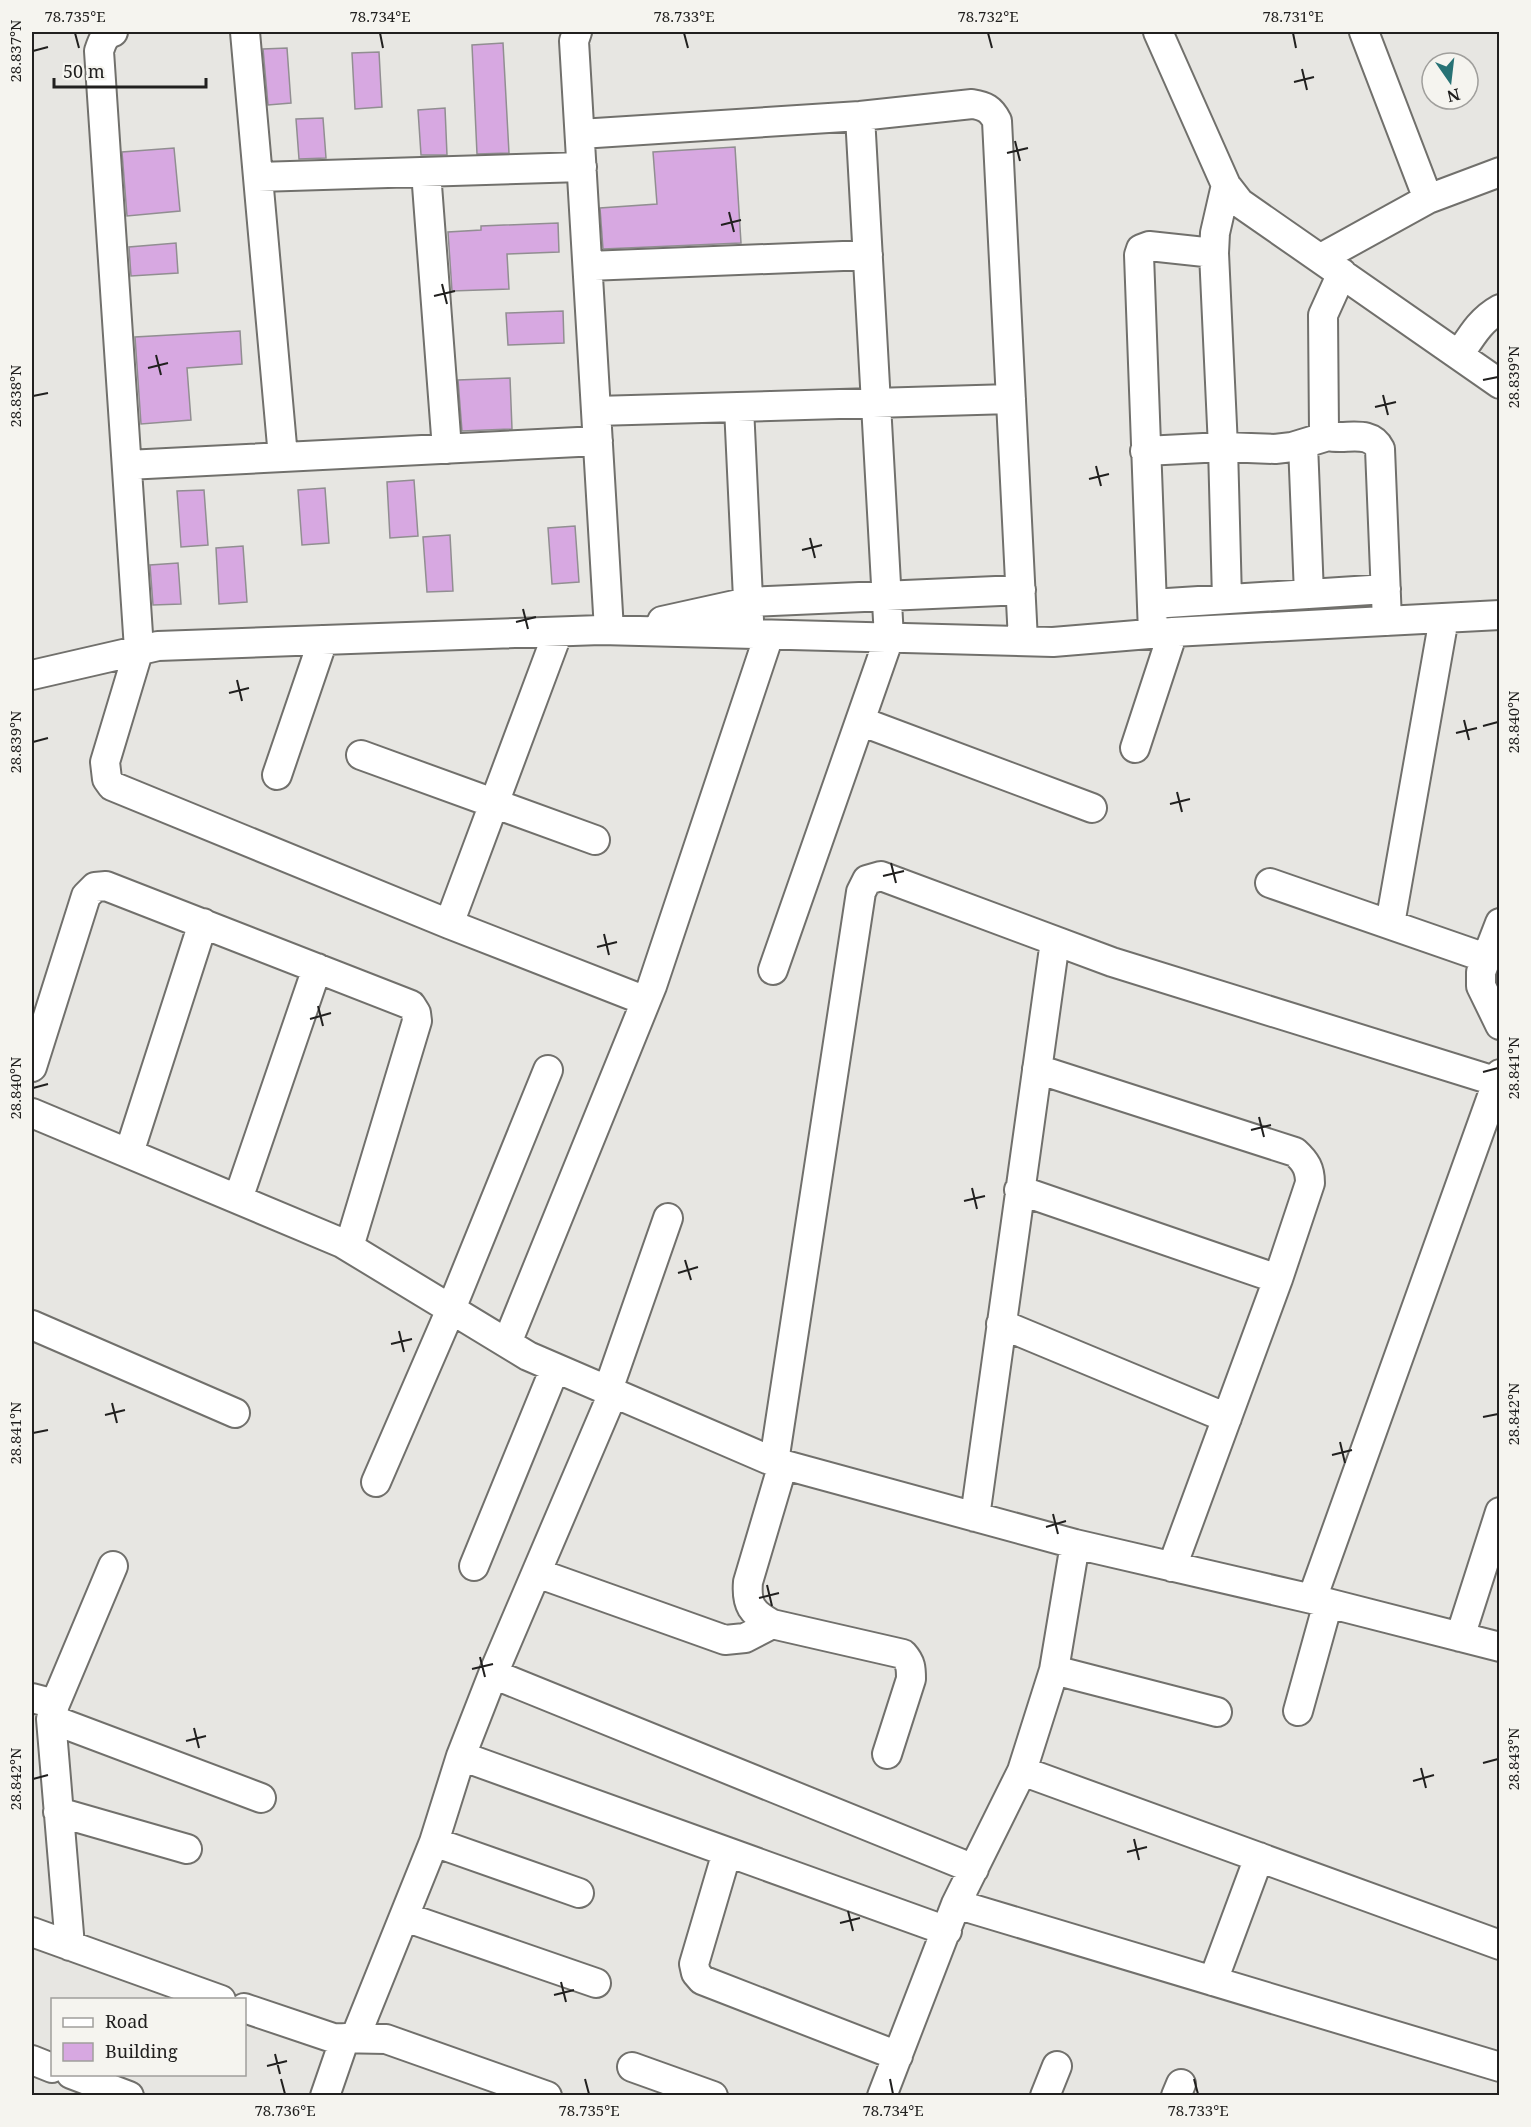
<svg xmlns="http://www.w3.org/2000/svg" width="1531" height="2127" viewBox="0 0 1531 2127" font-family="'Noto Serif',serif">
<rect width="100%" height="100%" fill="#e7e6e2"/>
<path fill="#d7a8e1" stroke="#918e91" stroke-width="1.5" d="M 503,43 L 509,153 L 477,154 L 472,45 Z
M 287,48 L 291,103 L 268,105 L 263,49 Z
M 379,52 L 382,107 L 355,109 L 352,53 Z
M 445,108 L 447,155 L 421,155 L 418,110 Z
M 323,118 L 326,158 L 299,159 L 296,119 Z
M 735,147 L 741,243 L 603,249 L 600,208 L 657,204 L 653,152 Z
M 174,148 L 180,211 L 127,216 L 122,152 Z
M 558,223 L 559,252 L 507,254 L 509,289 L 452,291 L 448,232 L 481,230 L 481,226 Z
M 176,243 L 178,273 L 131,276 L 129,247 Z
M 563,311 L 564,343 L 508,345 L 506,313 Z
M 240,331 L 242,364 L 187,368 L 191,420 L 141,424 L 135,337 Z
M 510,378 L 512,429 L 462,431 L 458,380 Z
M 414,480 L 418,536 L 390,538 L 387,482 Z
M 325,488 L 329,543 L 302,545 L 298,490 Z
M 204,490 L 208,545 L 181,547 L 177,491 Z
M 575,526 L 579,582 L 552,584 L 548,528 Z
M 450,535 L 453,591 L 427,592 L 423,537 Z
M 243,546 L 247,602 L 219,604 L 216,548 Z
M 178,563 L 181,604 L 153,605 L 150,565 Z"/>
<g fill="none" stroke-linecap="round" stroke-linejoin="round">
<g stroke="#71706c" stroke-width="32">
<path id="minor" d="M 113,32 C 104,35 102,42 99,51 L 139,649 L 105,762 L 107,779 L 112,786 L 449,924 L 646,1001
M 245,32 L 283,457
M 577,32 L 574,41 L 609,630
M 1158,32 L 1226,185 L 1240,203 L 1500,384
M 1364,32 L 1428,199
M 580,134 L 860,116 L 972,104 C 985,106 991,109 997,121 L 1023,641
M 426,172 L 447,449
M 258,177 L 582,167
M 1226,185 L 1215,233 L 1214,253 L 1223,447 L 1227,599
M 1321,258 L 1428,199 L 1500,172
M 588,266 L 868,255
M 1342,273 L 1323,315 L 1324,432 L 1328,436 C 1347,440 1370,429 1380,449 L 1387,621
M 1459,355 C 1471,337 1480,320 1500,309
M 739,407 L 749,620
M 596,411 L 1011,399
M 1303,444 L 1309,594
M 1145,451 L 1223,447 L 1275,449 L 1292,447 L 1328,436
M 127,465 L 598,441
M 1152,604 L 1386,589
M 662,621 L 748,602 L 1021,590
M 1153,633 L 1139,255 L 1141,249 L 1149,246 L 1214,253
M 32,675 L 158,646 L 601,630 L 1053,642 L 1173,632 L 1500,615
M 860,721 L 1092,808
M 1135,748 L 1173,632
M 361,755 L 595,840
M 277,775 L 323,640
M 1270,883 L 1486,958
M 1500,923 L 1481,972 L 1481,986 L 1500,1025
M 449,924 L 558,632
M 1390,924 L 1444,618
M 773,970 L 889,638 L 860,116
M 32,1067 L 86,896 L 95,887 L 106,886 L 411,1005 L 416,1013 L 417,1021 L 349,1247
M 1037,1069 L 1295,1152 C 1306,1162 1310,1169 1310,1183 L 1278,1279 L 1172,1567
M 32,1113 L 342,1243 L 528,1356 L 774,1462 L 1075,1544 L 1312,1599 L 1500,1647
M 129,1153 L 203,923
M 1019,1190 L 1278,1279
M 238,1199 L 317,968
M 1001,1324 L 1227,1418
M 32,1325 L 235,1413
M 507,1343 L 652,986 L 769,635
M 608,1390 L 668,1218
M 774,1462 L 861,892 L 867,880 L 881,876 L 1112,962 L 1498,1082
M 783,1464 L 748,1582 C 746,1605 752,1613 772,1624 L 903,1654 C 911,1663 911,1668 911,1679 L 887,1754
M 376,1482 L 451,1309 L 548,1070
M 975,1517 L 1055,941
M 474,1566 L 555,1368
M 537,1573 L 725,1640 L 745,1638 L 772,1624
M 1312,1599 L 1500,1074
M 1460,1637 L 1500,1512
M 1054,1670 L 1217,1712
M 493,1674 L 974,1869
M 32,1698 L 55,1704
M 1298,1711 L 1328,1603
M 51,1719 L 261,1798
M 461,1756 L 947,1931
M 1022,1771 L 1500,1945
M 58,1812 L 187,1849
M 434,1842 L 579,1893
M 727,1852 L 694,1964 L 696,1973 L 702,1980 L 898,2056
M 956,1904 L 1500,2067
M 405,1917 L 596,1983
M 32,1932 L 221,2000
M 70,1946 L 51,1719 L 55,1704 L 113,1566
M 1213,1981 L 1259,1857
M 244,2008 L 333,2038 L 386,2039 L 547,2096
M 355,2038 L 434,1842 L 461,1756 L 493,1674 L 613,1393
M 32,2060 L 52,2068
M 632,2067 L 713,2096
M 71,2074 L 129,2096
M 325,2096 L 345,2038
M 882,2096 L 956,1904 L 1022,1771 L 1054,1670 L 1075,1544
M 1045,2096 L 1057,2066
M 1176,2096 L 1181,2084"/>
</g>
<use href="#minor" stroke="#fff" stroke-width="28"/>
</g>
<path fill="none" stroke="#21201f" stroke-width="2" d="M 75,33 L 79,48M 380,33 L 383,48M 684,33 L 688,48M 988,33 L 992,48M 1293,33 L 1296,48M 33,51 L 48,47M 1302,69 L 1307,90M 1294,82 L 1314,77M 1015,141 L 1020,161M 1007,153 L 1028,148M 729,212 L 734,232M 721,225 L 741,220M 442,284 L 447,304M 434,296 L 455,291M 156,355 L 161,375M 148,368 L 168,363M 1483,380 L 1498,377M 1383,395 L 1388,415M 33,396 L 48,393M 1375,407 L 1396,402M 1096,466 L 1101,486M 1089,479 L 1109,474M 810,538 L 815,558M 802,550 L 822,545M 523,609 L 528,629M 516,622 L 536,617M 237,680 L 242,701M 229,693 L 249,688M 1464,720 L 1469,740M 1483,726 L 1498,722M 1456,733 L 1477,728M 33,742 L 48,738M 1177,792 L 1182,812M 1170,804 L 1190,799M 891,863 L 896,883M 883,876 L 904,871M 604,934 L 609,955M 597,947 L 617,942M 318,1006 L 323,1026M 310,1019 L 331,1013M 1483,1072 L 1498,1068M 33,1088 L 48,1084M 1259,1117 L 1264,1137M 1251,1130 L 1271,1125M 972,1188 L 977,1209M 964,1201 L 985,1196M 685,1260 L 691,1280M 678,1273 L 698,1267M 399,1331 L 404,1352M 391,1344 L 412,1339M 112,1403 L 117,1423M 105,1415 L 125,1410M 1483,1417 L 1498,1414M 33,1433 L 48,1430M 1340,1442 L 1345,1463M 1332,1455 L 1352,1450M 1053,1514 L 1058,1534M 1046,1527 L 1066,1521M 767,1585 L 772,1606M 759,1598 L 779,1593M 480,1657 L 485,1677M 472,1669 L 493,1664M 194,1728 L 199,1748M 186,1741 L 206,1736M 1483,1763 L 1498,1759M 1421,1768 L 1426,1788M 33,1779 L 48,1775M 1413,1781 L 1434,1775M 1134,1839 L 1139,1860M 1127,1852 L 1147,1847M 848,1911 L 853,1931M 840,1923 L 860,1918M 561,1982 L 566,2002M 554,1995 L 574,1990M 275,2054 L 280,2074M 267,2066 L 287,2061M 281,2079 L 285,2094M 585,2079 L 589,2094M 890,2079 L 893,2094M 1194,2079 L 1198,2094"/>
<rect width="1531" height="2127" fill="none" stroke="#f5f4ef" stroke-width="66"/>
<rect x="51" y="1998" width="195" height="78" fill="#f5f4ef" stroke="#a09f9c" stroke-width="1.5"/>
<rect x="63" y="2018" width="30" height="9" fill="#ffffff" stroke="#a09f9c" stroke-width="1.5"/>
<text x="105" y="2028" font-size="18" fill="#21201f">Road</text>
<rect x="63" y="2043" width="30" height="18" fill="#d7a8e1" stroke="#a09f9c" stroke-width="1.5"/>
<text x="105" y="2058" font-size="18" fill="#21201f">Building</text>
<g transform="translate(1450 81) rotate(166)"><circle r="28" fill="#f5f4ef" stroke="#a09f9c" stroke-width="1.5"/>
<path d="M0-4.5L10 22L0 15L-10 22Z" fill="#277275"/>
<text y="-9" font-size="16" font-weight="bold" text-anchor="middle" fill="#21201f">N</text>
</g>
<path d="M54 78v9h152v-9" fill="none" stroke="#21201f" stroke-width="3"/>
<text x="63" y="78" font-size="18" fill="#21201f" stroke="#f5f4ef" stroke-width="4.5" paint-order="stroke">50 m</text>
<rect x="33" y="33" width="1465" height="2061" fill="none" stroke="#21201f" stroke-width="2"/>
<g font-size="15" text-anchor="middle" fill="#21201f">
<text x="75" y="22">78.735°E</text>
<text x="380" y="22">78.734°E</text>
<text x="684" y="22">78.733°E</text>
<text x="988" y="22">78.732°E</text>
<text x="1293" y="22">78.731°E</text>
<text transform="translate(16 51) rotate(-90)" y="5">28.837°N</text>
<text transform="translate(1514 377) rotate(-90)" y="5">28.839°N</text>
<text transform="translate(16 396) rotate(-90)" y="5">28.838°N</text>
<text transform="translate(1514 722) rotate(-90)" y="5">28.840°N</text>
<text transform="translate(16 742) rotate(-90)" y="5">28.839°N</text>
<text transform="translate(1514 1068) rotate(-90)" y="5">28.841°N</text>
<text transform="translate(16 1088) rotate(-90)" y="5">28.840°N</text>
<text transform="translate(1514 1414) rotate(-90)" y="5">28.842°N</text>
<text transform="translate(16 1433) rotate(-90)" y="5">28.841°N</text>
<text transform="translate(1514 1759) rotate(-90)" y="5">28.843°N</text>
<text transform="translate(16 1779) rotate(-90)" y="5">28.842°N</text>
<text x="285" y="2116">78.736°E</text>
<text x="589" y="2116">78.735°E</text>
<text x="893" y="2116">78.734°E</text>
<text x="1198" y="2116">78.733°E</text>
</g>
</svg>
